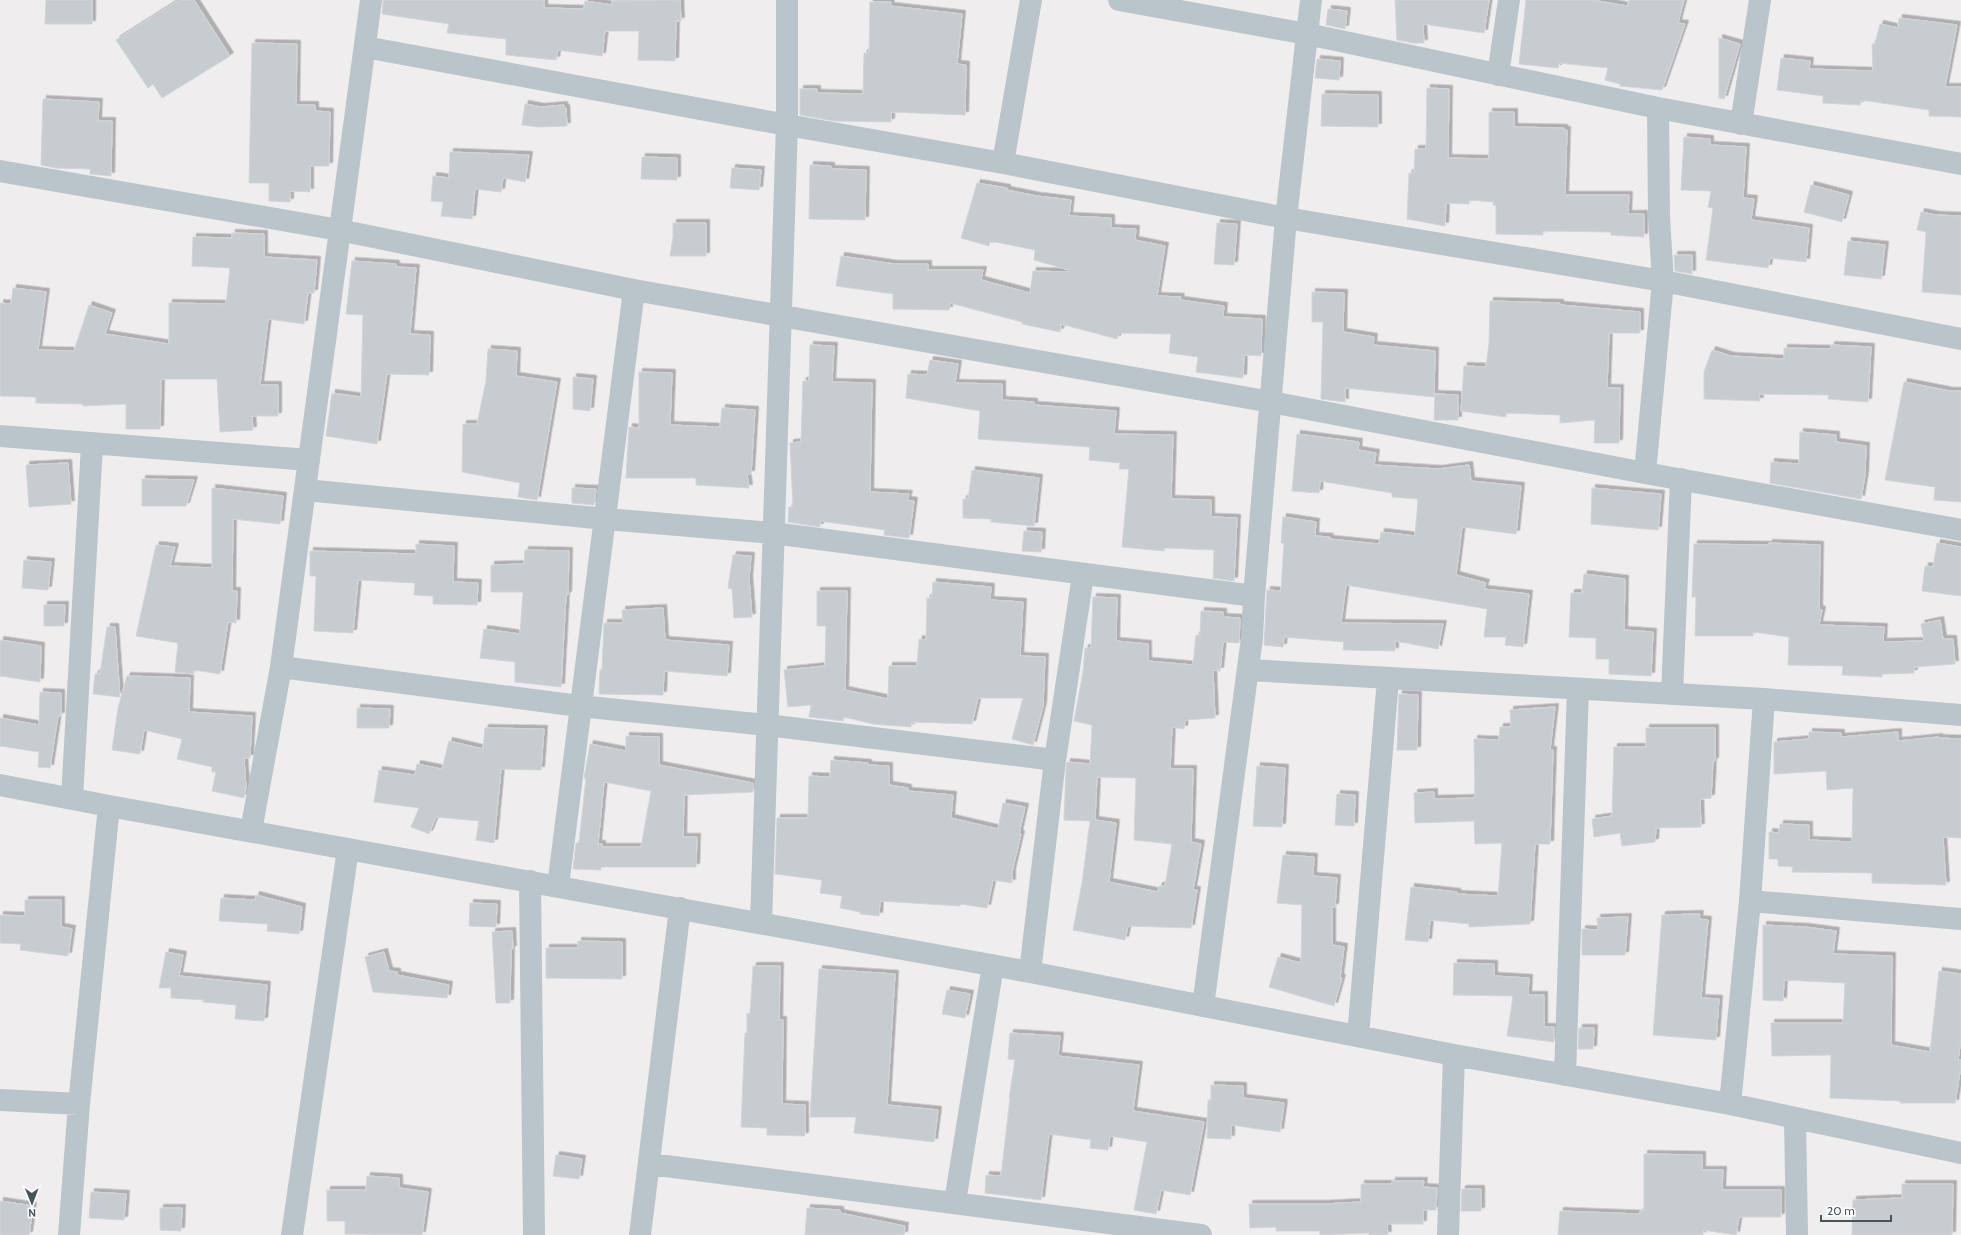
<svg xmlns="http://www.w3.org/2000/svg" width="1961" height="1235" viewBox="0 0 1961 1235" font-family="Cabin,sans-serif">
<defs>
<filter id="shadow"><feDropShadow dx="3.5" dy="-3.5" stdDeviation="0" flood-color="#0004"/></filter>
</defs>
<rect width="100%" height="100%" fill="#f0edee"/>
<path fill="#c7ccd0" stroke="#d1d5d9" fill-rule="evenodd" filter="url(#shadow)" d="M 46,0 L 92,0 L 92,24 L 45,24 Z
M 179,0 L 194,0 L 230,56 L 162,98 L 153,84 L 148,88 L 116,40 Z
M 383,0 L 544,0 L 544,8 L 584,9 L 585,1 L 612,5 L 612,1 L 680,0 L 681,21 L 676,21 L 675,61 L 638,60 L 639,31 L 605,31 L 602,56 L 558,50 L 556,60 L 506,55 L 506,39 L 447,33 L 449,24 L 382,14 Z
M 1395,0 L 1489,0 L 1484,33 L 1423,24 L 1424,43 L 1413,43 L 1397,40 Z
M 1526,0 L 1592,0 L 1627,6 L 1629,0 L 1684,0 L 1678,23 L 1685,24 L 1662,90 L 1620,86 L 1620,84 L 1605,80 L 1608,68 L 1559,63 L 1558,68 L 1519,64 Z
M 870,2 L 891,2 L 890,6 L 962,14 L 957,64 L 966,65 L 965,115 L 891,112 L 891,122 L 834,121 L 800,115 L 800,89 L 817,89 L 817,93 L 863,94 L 864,53 L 869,53 Z
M 1328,9 L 1347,11 L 1345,29 L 1326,25 Z
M 1899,18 L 1957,25 L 1945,87 L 1961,87 L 1961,117 L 1929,116 L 1929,110 L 1861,100 L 1860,105 L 1823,103 L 1823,96 L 1777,90 L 1781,58 L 1810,61 L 1809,69 L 1873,71 L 1872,44 L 1875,44 L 1880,24 L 1898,28 Z
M 1719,38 L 1740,44 L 1724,99 L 1719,98 Z
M 252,43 L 297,44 L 296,105 L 315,105 L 315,111 L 330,112 L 329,166 L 310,166 L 310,192 L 290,191 L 290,202 L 269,201 L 269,183 L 249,183 Z
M 1317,59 L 1340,61 L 1339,80 L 1315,78 Z
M 1427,88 L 1449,89 L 1448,158 L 1489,159 L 1489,112 L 1514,112 L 1514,127 L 1564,128 L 1564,130 L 1567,130 L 1565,195 L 1629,195 L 1628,214 L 1644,214 L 1644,237 L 1611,235 L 1611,232 L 1543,231 L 1543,235 L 1496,234 L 1496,205 L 1493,205 L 1494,202 L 1469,200 L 1469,204 L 1446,203 L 1445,226 L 1407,219 L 1409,173 L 1414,173 L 1415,149 L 1426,149 Z
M 1322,94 L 1378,95 L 1378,127 L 1321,126 Z
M 43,99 L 99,102 L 98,121 L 112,121 L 111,176 L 90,174 L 90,169 L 55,168 L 41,165 Z
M 525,104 L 541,107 L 564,105 L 564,108 L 566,108 L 567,126 L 538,127 L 522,125 Z
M 1684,137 L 1710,139 L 1710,145 L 1746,147 L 1743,198 L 1754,199 L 1751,220 L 1809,228 L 1806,262 L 1770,258 L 1768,268 L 1706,260 L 1713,208 L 1708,207 L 1711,191 L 1681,190 Z
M 450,152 L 529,155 L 525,182 L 503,178 L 501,192 L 475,189 L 472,219 L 441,216 L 443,202 L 431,201 L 433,176 L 449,178 Z
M 642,157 L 677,158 L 677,180 L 641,179 Z
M 810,165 L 831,166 L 831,169 L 866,170 L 865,220 L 809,219 Z
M 732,168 L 761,170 L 759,190 L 730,188 Z
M 977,183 L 1007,188 L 1007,190 L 1037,196 L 1071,200 L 1069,216 L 1111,218 L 1111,228 L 1136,229 L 1135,240 L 1165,246 L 1157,296 L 1181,297 L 1180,300 L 1224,306 L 1223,317 L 1262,319 L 1261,356 L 1244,355 L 1243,378 L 1196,372 L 1198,357 L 1169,353 L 1171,334 L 1119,333 L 1117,339 L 1061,324 L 1060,332 L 1022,324 L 1022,322 L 950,303 L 949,310 L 893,309 L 893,294 L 836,286 L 841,256 L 894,264 L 928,264 L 928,270 L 983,270 L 981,280 L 1030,293 L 1033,271 L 1069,272 L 1069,270 L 1034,260 L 1035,250 L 990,241 L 989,246 L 961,238 Z
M 1811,185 L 1849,195 L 1842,222 L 1804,212 Z
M 1921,212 L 1936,215 L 1961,216 L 1961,295 L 1922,292 L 1926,232 L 1917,230 Z
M 673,223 L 706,223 L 706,256 L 670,256 L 673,237 Z
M 1217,223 L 1237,224 L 1234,265 L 1214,264 Z
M 232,233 L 264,234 L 264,257 L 317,260 L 314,293 L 308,293 L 304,324 L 268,319 L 260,385 L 278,385 L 278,416 L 252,416 L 253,430 L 220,432 L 217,379 L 161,379 L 160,429 L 126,429 L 126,404 L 83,406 L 82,404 L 36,403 L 36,397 L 0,396 L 0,303 L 11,304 L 13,288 L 46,292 L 38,350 L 74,351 L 89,305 L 112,313 L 105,334 L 169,344 L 169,303 L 226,304 L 230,268 L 192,266 L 193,237 L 232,238 Z
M 1848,241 L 1885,245 L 1881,279 L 1844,275 Z
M 1674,255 L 1692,255 L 1692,274 L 1675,271 Z
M 352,261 L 396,264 L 396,267 L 416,268 L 410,334 L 430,335 L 429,375 L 387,374 L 377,444 L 326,436 L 332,393 L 361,397 L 363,315 L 346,314 Z
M 1312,292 L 1344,293 L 1343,332 L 1374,337 L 1373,345 L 1435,351 L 1434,397 L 1345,388 L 1345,402 L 1321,399 L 1323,322 L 1312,322 Z
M 1490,301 L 1560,303 L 1560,305 L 1640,312 L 1640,333 L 1609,333 L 1607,388 L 1620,388 L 1619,443 L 1594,443 L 1595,420 L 1560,423 L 1560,415 L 1506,413 L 1506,417 L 1461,411 L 1464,366 L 1486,367 L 1489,343 Z
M 810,345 L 834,346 L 832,382 L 872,383 L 870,492 L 909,494 L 907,500 L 914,501 L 909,538 L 884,535 L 885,530 L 820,521 L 820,527 L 788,522 L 789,507 L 793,507 L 790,443 L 801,442 L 803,381 L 809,381 Z
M 1831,345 L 1871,347 L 1868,402 L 1828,399 L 1829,395 L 1759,394 L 1760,401 L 1704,399 L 1704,372 L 1712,350 L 1731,356 L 1784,359 L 1784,348 L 1831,349 Z
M 488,349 L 517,351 L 516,376 L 557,382 L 537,500 L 518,497 L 520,483 L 462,472 L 463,424 L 477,424 L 486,381 Z
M 930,360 L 958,364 L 955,383 L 1002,384 L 1002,400 L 1034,402 L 1034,405 L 1116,411 L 1114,434 L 1173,435 L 1171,499 L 1211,500 L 1211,517 L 1237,518 L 1234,581 L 1213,578 L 1214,550 L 1164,548 L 1164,551 L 1122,547 L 1129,469 L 1119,469 L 1120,463 L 1089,460 L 1090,447 L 978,439 L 980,411 L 906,398 L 908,374 L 927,375 Z
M 639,372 L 672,373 L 670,425 L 720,427 L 722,408 L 755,410 L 751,474 L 747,474 L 749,488 L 696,485 L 696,478 L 626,478 L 629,427 L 639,428 Z
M 573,377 L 593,379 L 590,411 L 573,409 Z
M 1904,382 L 1950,391 L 1961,391 L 1961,502 L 1934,500 L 1935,487 L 1885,480 Z
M 1435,394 L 1458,395 L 1458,420 L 1434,420 Z
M 1800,432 L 1836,435 L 1836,442 L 1866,446 L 1865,475 L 1861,499 L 1770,483 L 1771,462 L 1799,464 Z
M 1297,434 L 1359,442 L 1358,450 L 1376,453 L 1374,465 L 1438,469 L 1469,465 L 1471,481 L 1521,486 L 1516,534 L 1462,527 L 1456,575 L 1486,583 L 1484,589 L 1529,594 L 1523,647 L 1505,645 L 1506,637 L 1484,637 L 1487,609 L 1346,585 L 1341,623 L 1443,624 L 1438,649 L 1395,641 L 1395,651 L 1343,650 L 1344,642 L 1284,637 L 1283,647 L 1264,645 L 1267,590 L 1281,591 L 1284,543 L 1281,543 L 1283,517 L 1316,522 L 1315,536 L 1330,537 L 1329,539 L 1379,544 L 1381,532 L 1415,536 L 1418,499 L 1392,497 L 1392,493 L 1320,481 L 1319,493 L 1292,491 Z
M 68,463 L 71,504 L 29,507 L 26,465 Z
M 972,470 L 1039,478 L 1034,526 L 991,522 L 991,519 L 963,518 L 963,499 L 968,500 Z
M 142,479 L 194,480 L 186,506 L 142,506 Z
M 212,488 L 283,496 L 280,524 L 233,519 L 232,591 L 237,591 L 236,623 L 228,622 L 220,674 L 194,670 L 194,674 L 175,672 L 178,643 L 136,636 L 156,545 L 175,547 L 170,566 L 212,568 Z
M 572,488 L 596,489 L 594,505 L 572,503 Z
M 1592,488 L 1661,494 L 1658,530 L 1591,524 Z
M 1024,531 L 1042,532 L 1041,552 L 1022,551 Z
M 1769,543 L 1820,545 L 1819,609 L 1822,610 L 1819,625 L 1884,627 L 1883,642 L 1924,641 L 1921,624 L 1940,620 L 1943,639 L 1953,639 L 1955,664 L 1914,667 L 1914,673 L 1882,674 L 1882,677 L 1842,675 L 1843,666 L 1788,665 L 1789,637 L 1753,632 L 1753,636 L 1695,636 L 1696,597 L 1692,597 L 1694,544 L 1769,545 Z
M 1937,543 L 1961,547 L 1961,596 L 1922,591 L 1925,566 L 1933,567 Z
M 416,544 L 454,546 L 453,582 L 478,583 L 477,605 L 433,604 L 433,596 L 414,595 L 415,583 L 358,580 L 353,633 L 314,631 L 316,576 L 310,576 L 310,551 L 416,554 Z
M 525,550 L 569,551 L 568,595 L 566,595 L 561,687 L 515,682 L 515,662 L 480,658 L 484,629 L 520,634 L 523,592 L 491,592 L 491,565 L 524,564 Z
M 733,555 L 751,556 L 749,579 L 752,617 L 734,618 L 732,589 L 728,588 Z
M 24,560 L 51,562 L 48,590 L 22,588 Z
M 1584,574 L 1625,579 L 1624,630 L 1653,632 L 1651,676 L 1609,674 L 1609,659 L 1596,659 L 1596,638 L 1569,637 L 1571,593 L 1582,593 Z
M 933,582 L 991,587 L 990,600 L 1023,602 L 1020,656 L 1045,657 L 1043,706 L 1033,745 L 1012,739 L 1023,698 L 978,698 L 972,724 L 911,722 L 911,727 L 873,724 L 844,717 L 843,721 L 809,717 L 811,705 L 788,707 L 784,670 L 825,666 L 826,626 L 817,626 L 817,591 L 847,591 L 845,690 L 888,699 L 889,666 L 917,666 L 919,639 L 926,640 L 927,598 L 932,598 Z
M 1093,597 L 1117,598 L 1116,641 L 1148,644 L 1148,661 L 1193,665 L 1196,635 L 1200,636 L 1201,611 L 1223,612 L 1223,617 L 1240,618 L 1239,643 L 1223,642 L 1220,671 L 1213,670 L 1215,718 L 1185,720 L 1184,729 L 1172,727 L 1170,769 L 1193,769 L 1191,842 L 1201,844 L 1193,890 L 1197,890 L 1191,928 L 1128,926 L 1125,940 L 1073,930 L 1082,883 L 1090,821 L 1064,820 L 1066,770 L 1067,762 L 1090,764 L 1092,725 L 1074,721 L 1083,672 L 1085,648 L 1091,648 ZM 1097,777 L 1136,778 L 1134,840 L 1172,844 L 1165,886 L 1159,886 L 1158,892 L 1109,882 L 1116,823 L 1095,820 Z
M 44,605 L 65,605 L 64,626 L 44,626 Z
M 663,608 L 665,640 L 729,645 L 727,676 L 664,671 L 663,695 L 599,694 L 600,670 L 602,670 L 604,623 L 623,623 L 622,610 Z
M 107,627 L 115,627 L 120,697 L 93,694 L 95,674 L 100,674 Z
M 0,640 L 41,646 L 40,682 L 0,676 Z
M 127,676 L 190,678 L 189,712 L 252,716 L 250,758 L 244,758 L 246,788 L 244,798 L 212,791 L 216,772 L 212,772 L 212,767 L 177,759 L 182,739 L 144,730 L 140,754 L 112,750 L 118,708 Z
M 40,692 L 61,693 L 61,716 L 58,716 L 50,768 L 38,767 L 39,752 L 0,746 L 0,718 L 39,725 Z
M 1399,694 L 1418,695 L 1417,750 L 1397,750 Z
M 1555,707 L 1550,750 L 1553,750 L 1550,844 L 1535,844 L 1530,924 L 1469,927 L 1469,924 L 1430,920 L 1428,942 L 1405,940 L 1411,887 L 1457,892 L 1457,894 L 1498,896 L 1502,843 L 1475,844 L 1474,821 L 1415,823 L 1414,793 L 1434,792 L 1434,799 L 1475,798 L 1474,739 L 1499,740 L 1500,727 L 1511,727 L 1510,710 Z
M 357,708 L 390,709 L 389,728 L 357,728 Z
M 485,728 L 544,729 L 541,770 L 501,769 L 494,843 L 476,840 L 479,821 L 436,817 L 429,834 L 411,827 L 419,808 L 374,802 L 379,770 L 415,775 L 417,764 L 442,769 L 449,741 L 483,749 Z
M 1646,728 L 1715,728 L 1715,761 L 1713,761 L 1711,798 L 1700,799 L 1701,827 L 1656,828 L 1655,842 L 1622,846 L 1620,833 L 1594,837 L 1592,819 L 1612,816 L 1614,747 L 1646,747 Z
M 1809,732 L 1841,733 L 1841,737 L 1898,732 L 1898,741 L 1939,737 L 1939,738 L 1961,739 L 1961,838 L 1943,837 L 1946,885 L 1872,883 L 1872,873 L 1792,872 L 1793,867 L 1778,866 L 1778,859 L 1769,859 L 1769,832 L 1779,833 L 1780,824 L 1809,825 L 1809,840 L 1852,842 L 1853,788 L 1827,790 L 1826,771 L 1774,774 L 1774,742 L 1809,739 Z
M 626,736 L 659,737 L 659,765 L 753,783 L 753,792 L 684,795 L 683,837 L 697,837 L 696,867 L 601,867 L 601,870 L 573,869 L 576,843 L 579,843 L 586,778 L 584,778 L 590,744 L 626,751 ZM 604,782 L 651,791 L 641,847 L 602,847 L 602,844 L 598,844 Z
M 831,760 L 868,763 L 868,765 L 889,766 L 889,785 L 908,788 L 908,791 L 953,795 L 951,818 L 998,829 L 1003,803 L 1025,807 L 1019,834 L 1021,834 L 1012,872 L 1012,883 L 993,880 L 987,908 L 960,904 L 960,906 L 880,901 L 879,916 L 860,914 L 860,912 L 840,908 L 842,896 L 820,893 L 822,880 L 775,874 L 777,818 L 808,818 L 809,776 L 830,777 Z
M 1257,766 L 1285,768 L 1282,827 L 1253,826 Z
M 1337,794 L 1355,795 L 1354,826 L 1335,825 Z
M 1283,855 L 1314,857 L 1313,876 L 1337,878 L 1335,907 L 1332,907 L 1332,945 L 1344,947 L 1340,978 L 1342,978 L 1334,1006 L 1269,987 L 1278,957 L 1301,963 L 1302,905 L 1277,903 Z
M 256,895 L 302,907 L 299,934 L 267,931 L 268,924 L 219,921 L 221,898 L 255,900 Z
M 25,900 L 61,900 L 61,927 L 72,929 L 68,956 L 20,950 L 21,944 L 0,943 L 0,915 L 25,916 Z
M 470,903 L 497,904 L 496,927 L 469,926 Z
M 1700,914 L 1699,919 L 1708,920 L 1701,998 L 1719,999 L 1716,1040 L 1653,1035 L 1662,915 Z
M 1628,917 L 1625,955 L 1582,955 L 1582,929 L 1598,930 L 1597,918 Z
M 1763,925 L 1805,927 L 1836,931 L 1833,954 L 1892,956 L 1891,1045 L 1930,1052 L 1939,971 L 1961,974 L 1961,1039 L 1958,1060 L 1961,1060 L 1961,1066 L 1955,1103 L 1900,1103 L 1900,1101 L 1830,1098 L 1831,1055 L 1772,1056 L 1771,1023 L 1843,1023 L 1845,983 L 1784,980 L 1783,1001 L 1763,1000 Z
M 512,931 L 513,949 L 511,949 L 510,1003 L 496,1003 L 492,932 Z
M 578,941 L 622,942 L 622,979 L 546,978 L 546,948 L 578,948 Z
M 166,952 L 183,955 L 179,976 L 267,985 L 264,1021 L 235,1019 L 236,1005 L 203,1002 L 204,1000 L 171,998 L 171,988 L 159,988 Z
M 384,952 L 389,971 L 397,972 L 397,975 L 449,985 L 447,998 L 373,992 L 365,957 Z
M 1454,963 L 1494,964 L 1494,976 L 1529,978 L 1528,995 L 1544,995 L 1544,1027 L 1554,1027 L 1554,1042 L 1507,1036 L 1513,996 L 1453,995 Z
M 753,966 L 780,966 L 779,1020 L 783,1020 L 782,1104 L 805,1105 L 805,1136 L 767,1135 L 767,1128 L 741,1127 L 745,1033 L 747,1033 L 747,1013 L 750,1014 Z
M 819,969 L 895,974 L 887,1105 L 938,1110 L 934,1142 L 854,1133 L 856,1117 L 810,1117 Z
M 947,990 L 970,994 L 965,1018 L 942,1014 Z
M 1579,1028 L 1594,1028 L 1593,1049 L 1578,1049 Z
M 1010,1033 L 1060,1036 L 1058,1056 L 1139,1065 L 1133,1111 L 1204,1122 L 1190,1195 L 1161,1190 L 1156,1214 L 1134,1210 L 1147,1142 L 1110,1136 L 1108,1150 L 1090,1148 L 1091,1140 L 1049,1134 L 1041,1200 L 985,1193 L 986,1175 L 1001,1176 L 1010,1098 L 1009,1098 L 1015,1060 L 1008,1059 Z
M 1211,1085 L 1243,1086 L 1243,1098 L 1284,1103 L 1280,1132 L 1231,1125 L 1231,1139 L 1207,1138 L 1208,1100 L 1211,1100 Z
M 1644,1154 L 1702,1155 L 1702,1170 L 1723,1170 L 1722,1190 L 1781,1190 L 1781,1217 L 1739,1217 L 1736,1235 L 1703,1230 L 1703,1235 L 1558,1235 L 1560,1211 L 1640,1214 L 1640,1211 L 1644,1211 Z
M 556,1155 L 582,1159 L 579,1179 L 553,1176 Z
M 367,1176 L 399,1178 L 399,1188 L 428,1192 L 422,1235 L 345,1234 L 345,1221 L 327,1221 L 327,1190 L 366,1190 Z
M 1392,1181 L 1424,1181 L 1423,1187 L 1437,1188 L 1436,1210 L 1423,1210 L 1423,1224 L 1387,1224 L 1388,1235 L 1369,1235 L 1369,1233 L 1320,1235 L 1320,1231 L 1276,1231 L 1276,1227 L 1250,1228 L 1249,1204 L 1324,1204 L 1361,1202 L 1361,1184 L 1392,1184 Z
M 1902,1184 L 1953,1184 L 1952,1235 L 1852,1235 L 1853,1200 L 1902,1198 Z
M 1462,1189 L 1481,1189 L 1481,1211 L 1461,1211 Z
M 91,1192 L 126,1194 L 124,1220 L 89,1218 Z
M 0,1201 L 33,1206 L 29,1235 L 0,1235 Z
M 160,1208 L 182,1208 L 181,1231 L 160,1230 Z
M 807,1208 L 840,1210 L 840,1213 L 905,1226 L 904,1235 L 805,1235 Z"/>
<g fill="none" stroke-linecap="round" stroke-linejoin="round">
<path stroke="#b9c5ca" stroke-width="22" d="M 1119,0 L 1307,34 L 1658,108 L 1961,164
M 365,47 L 787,125 L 1003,163 L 1286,218 L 1663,281 L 1961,339
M 1498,75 L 1509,0
M 1741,124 L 1760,0
M 1003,163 L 1031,0
M 0,171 L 339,230 L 634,290 L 1271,402 L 1645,473 L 1961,530
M 0,436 L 309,460
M 1645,473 L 1663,281 L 1659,217 L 1658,108
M 305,490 L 606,519 L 773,533 L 1254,596
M 281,667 L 579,706 L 767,725 L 1055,760
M 1248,670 L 1764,699 L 1961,715
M 1672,694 L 1681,479
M 0,785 L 109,806 L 1030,972 L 1454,1055 L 1730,1104 L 1961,1153
M 72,798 L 92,445
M 251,831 L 281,667 L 371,0
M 530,881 L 534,1235
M 558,886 C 582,687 610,489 634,290
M 1750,901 L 1961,919
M 761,923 L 787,125 L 787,0
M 1030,972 L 1055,760 L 1083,575
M 1203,1006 L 1252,638 L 1254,596 L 1286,218 L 1311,0
M 1358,1036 L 1388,679
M 1565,1075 L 1578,689
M 0,1100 L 79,1104
M 1730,1104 L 1750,901 L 1764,699
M 1795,1118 L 1797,1235
M 650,1164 L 1201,1235
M 955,1202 L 993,965
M 69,1235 L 79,1104 L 109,806
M 292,1235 L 348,849
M 640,1235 L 680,908
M 1448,1235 L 1454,1055"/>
</g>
<g transform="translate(32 1203) rotate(179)" stroke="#ffffff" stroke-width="3" paint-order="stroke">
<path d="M0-3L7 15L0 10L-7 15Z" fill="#46555a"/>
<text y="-6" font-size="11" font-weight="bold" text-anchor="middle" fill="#46555a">N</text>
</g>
<path d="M1821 1215v6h70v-6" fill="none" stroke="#46555a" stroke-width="2"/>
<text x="1827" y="1215" font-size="12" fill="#46555a" stroke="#ffffff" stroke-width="3" paint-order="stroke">20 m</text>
</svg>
